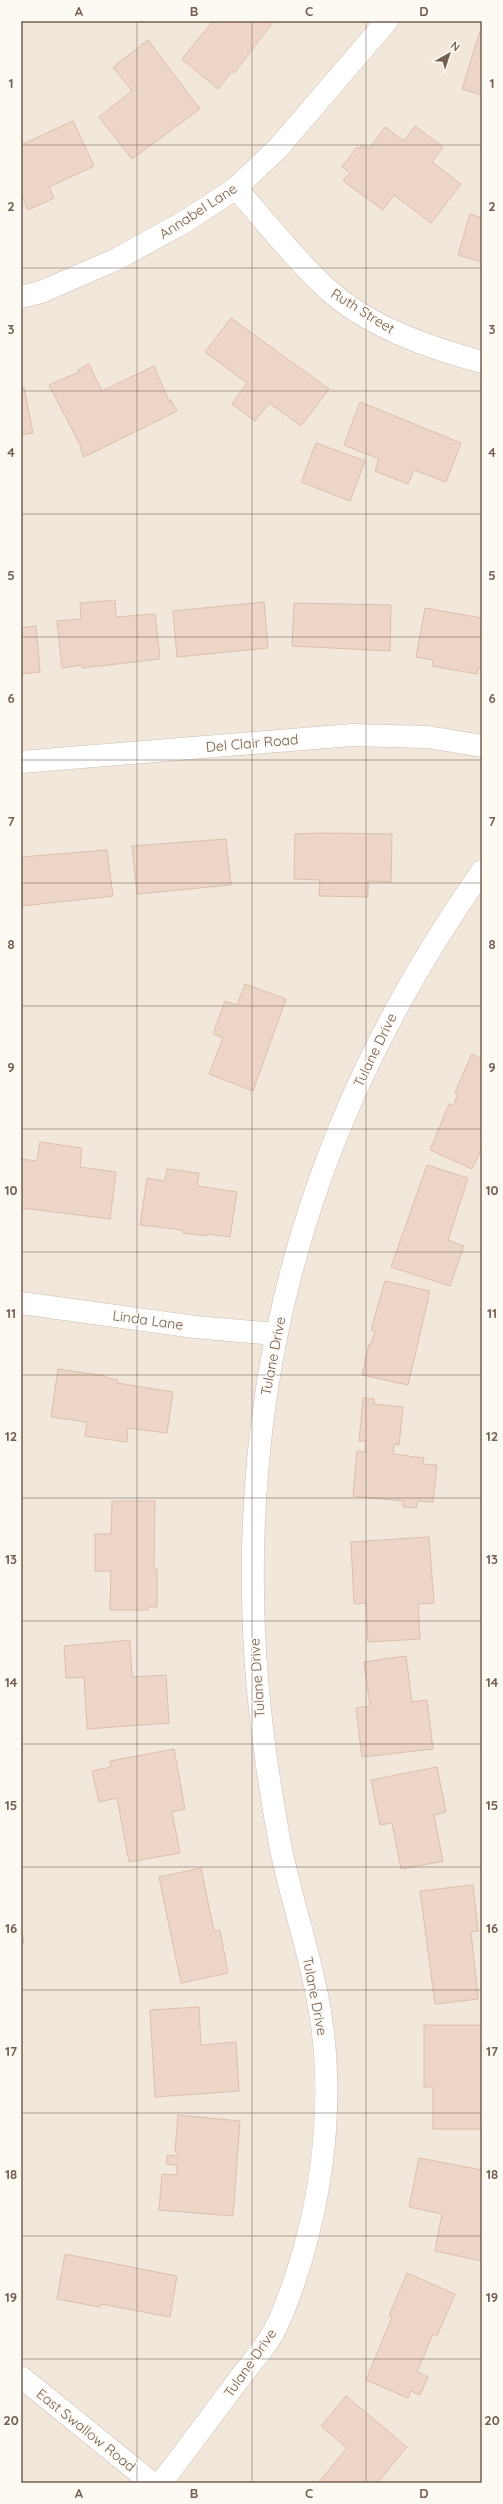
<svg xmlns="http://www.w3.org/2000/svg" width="503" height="2504" viewBox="0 0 503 2504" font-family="Quicksand,sans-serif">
<rect width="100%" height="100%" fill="#fbf5ec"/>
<path fill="#f1e7db" d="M 21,21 L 482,21 L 482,2483 L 21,2483 Z"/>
<path fill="#edd6c7" stroke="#ddbeaa" d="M 213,21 L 274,21 L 234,73 L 232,71 L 218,89 L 182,59 Z
M 480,31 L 482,31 L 482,95 L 462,89 Z
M 148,40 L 200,109 L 132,159 L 99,117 L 132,91 L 113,67 Z
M 73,121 L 94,166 L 49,187 L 54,198 L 28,210 L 21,194 L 21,145 Z
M 415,126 L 443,147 L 432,162 L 461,184 L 431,223 L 394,195 L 383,210 L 343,181 L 350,173 L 342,167 L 357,147 L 359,149 L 362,145 L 369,149 L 385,127 L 404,141 Z
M 470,214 L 482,218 L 482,262 L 458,255 Z
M 231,318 L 329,389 L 301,426 L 269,403 L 255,421 L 232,404 L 247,383 L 205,352 Z
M 89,364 L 102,391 L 154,366 L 169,401 L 171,400 L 177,411 L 84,457 L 80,447 L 81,447 L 49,385 L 79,372 L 78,370 Z
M 24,387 L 33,433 L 21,435 L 21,388 Z
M 360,402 L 461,443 L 446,482 L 414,470 L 408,484 L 375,471 L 379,459 L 344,445 Z
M 316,443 L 365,461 L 350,501 L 301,482 Z
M 115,600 L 116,617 L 155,614 L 160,659 L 82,668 L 82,665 L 62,668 L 57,621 L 81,619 L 80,603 Z
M 264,602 L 268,648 L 177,657 L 173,611 Z
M 294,603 L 391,605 L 390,651 L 292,646 Z
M 425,608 L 482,618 L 482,669 L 478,668 L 477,674 L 432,666 L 433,660 L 416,657 Z
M 36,626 L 40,672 L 21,674 L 21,628 Z
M 321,833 L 392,834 L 391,882 L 368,881 L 368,897 L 319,896 L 320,880 L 294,879 L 295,834 Z
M 226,839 L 231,885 L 137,894 L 132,846 Z
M 107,850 L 113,896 L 22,906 L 21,857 Z
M 245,984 L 286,999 L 253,1091 L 209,1074 L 223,1038 L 213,1034 L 225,1001 L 237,1005 Z
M 472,1054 L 482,1059 L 482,1148 L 472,1169 L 430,1150 L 449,1104 L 453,1106 L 458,1093 L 455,1092 Z
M 40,1142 L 82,1148 L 80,1167 L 116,1172 L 110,1219 L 21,1208 L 21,1159 L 37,1161 Z
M 427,1165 L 468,1178 L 448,1240 L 464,1246 L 450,1286 L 391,1267 Z
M 167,1169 L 199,1173 L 197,1186 L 237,1192 L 230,1237 L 207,1234 L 206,1236 L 183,1233 L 183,1230 L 140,1225 L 147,1178 L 165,1181 Z
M 385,1281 L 430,1291 L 408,1385 L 362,1375 L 369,1344 L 371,1344 L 375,1331 L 371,1330 Z
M 58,1369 L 106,1376 L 106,1378 L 118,1380 L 117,1383 L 173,1392 L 167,1433 L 128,1428 L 127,1442 L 85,1436 L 87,1422 L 51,1417 Z
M 363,1398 L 374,1399 L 374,1404 L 403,1407 L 399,1445 L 394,1444 L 393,1454 L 424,1458 L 423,1464 L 437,1465 L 433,1502 L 418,1501 L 416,1508 L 403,1507 L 403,1501 L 353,1496 L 357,1451 L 365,1452 L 366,1441 L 359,1441 Z
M 112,1501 L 155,1501 L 154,1569 L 157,1569 L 157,1607 L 148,1607 L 148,1610 L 110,1610 L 111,1571 L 95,1571 L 95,1534 L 111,1534 Z
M 429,1537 L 434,1603 L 418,1604 L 420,1639 L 368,1642 L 366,1603 L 354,1604 L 351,1542 Z
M 130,1640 L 132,1677 L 166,1675 L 169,1723 L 87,1729 L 84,1677 L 66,1678 L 64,1646 Z
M 406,1656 L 412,1702 L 427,1700 L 433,1749 L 362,1757 L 356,1708 L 370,1706 L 364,1662 Z
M 174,1749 L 185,1809 L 172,1812 L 180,1853 L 129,1862 L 117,1798 L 99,1802 L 92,1771 L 111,1767 L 110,1761 Z
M 437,1767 L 446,1812 L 434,1815 L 443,1861 L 401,1869 L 392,1823 L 380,1825 L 371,1780 Z
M 201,1868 L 214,1931 L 220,1930 L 228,1973 L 181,1983 L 159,1877 Z
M 473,1885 L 478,1931 L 471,1932 L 478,1999 L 435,2004 L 420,1891 Z
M 21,1927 L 24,1943 L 21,1944 Z
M 199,2007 L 201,2045 L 236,2042 L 239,2091 L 155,2097 L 150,2010 Z
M 424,2025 L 482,2025 L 482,2129 L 433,2129 L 433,2087 L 424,2087 Z
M 178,2115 L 240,2121 L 233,2216 L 159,2210 L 162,2174 L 177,2175 L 177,2165 L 166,2164 L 167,2155 L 178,2156 L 178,2152 L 175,2152 Z
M 419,2158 L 482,2170 L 482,2261 L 435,2251 L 442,2214 L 409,2207 Z
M 65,2254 L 177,2276 L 170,2317 L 101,2304 L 100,2307 L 57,2299 Z
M 407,2273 L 455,2294 L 437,2336 L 433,2334 L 417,2372 L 428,2377 L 420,2395 L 411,2391 L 408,2398 L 366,2380 L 392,2317 L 389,2316 Z
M 346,2396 L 407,2447 L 377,2483 L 318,2483 L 347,2448 L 321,2426 Z"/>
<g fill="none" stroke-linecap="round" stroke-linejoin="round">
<g stroke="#ccbeb3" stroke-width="23">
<path id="minor" d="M 236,188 C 265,221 292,256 324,286 C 366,326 427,347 482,362
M 21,297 L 41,292 L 117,259 L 186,221 L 236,188 L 279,147 L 387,21
M 21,762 L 352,735 L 428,737 L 482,746
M 21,1303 L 195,1327 L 275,1334
M 21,2377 L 152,2483
M 161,2483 C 187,2449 213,2414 239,2379 C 250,2364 265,2348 274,2331 C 285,2311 292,2288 299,2267 C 326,2179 335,2085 317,1995 C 307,1944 290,1895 280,1844 C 267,1774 257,1702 254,1631 C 242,1349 320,1101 482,871"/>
</g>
<use href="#minor" stroke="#fff" stroke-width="22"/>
</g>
<path fill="none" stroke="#735e52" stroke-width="1" stroke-opacity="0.55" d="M 137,21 L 137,2483M 252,21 L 252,2483M 366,21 L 366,2483M 21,145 L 482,145M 21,268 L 482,268M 21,391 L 482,391M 21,514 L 482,514M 21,637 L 482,637M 21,760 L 482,760M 21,883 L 482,883M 21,1006 L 482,1006M 21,1129 L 482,1129M 21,1252 L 482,1252M 21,1375 L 482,1375M 21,1498 L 482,1498M 21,1621 L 482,1621M 21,1744 L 482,1744M 21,1867 L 482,1867M 21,1990 L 482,1990M 21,2113 L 482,2113M 21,2236 L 482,2236M 21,2359 L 482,2359"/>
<g text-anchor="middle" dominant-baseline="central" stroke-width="3" stroke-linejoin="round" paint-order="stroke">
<g font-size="14" fill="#735e52" stroke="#fdf9f3">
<text transform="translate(198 211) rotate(-33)">Annabel Lane</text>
<text transform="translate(363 311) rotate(32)">Ruth Street</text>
<text transform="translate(252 743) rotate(-5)">Del Clair Road</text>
<text transform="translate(375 1050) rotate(-64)">Tulane Drive</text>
<text transform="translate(148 1320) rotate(8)">Linda Lane</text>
<text transform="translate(273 1356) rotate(-79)">Tulane Drive</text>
<text transform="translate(257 1678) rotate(-94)">Tulane Drive</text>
<text transform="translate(315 1996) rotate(79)">Tulane Drive</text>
<text transform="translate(250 2363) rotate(-55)">Tulane Drive</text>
<text transform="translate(86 2430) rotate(39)">East Swallow Road</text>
</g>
</g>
<rect width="503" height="2504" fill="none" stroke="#fdf9f3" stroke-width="44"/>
<g transform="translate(449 54) rotate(39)" stroke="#fdf9f3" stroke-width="3" paint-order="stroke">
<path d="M0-3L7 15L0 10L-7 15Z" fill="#735e52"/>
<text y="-6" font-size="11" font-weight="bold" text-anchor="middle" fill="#735e52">N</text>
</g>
<rect x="22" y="22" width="459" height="2460" fill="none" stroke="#735e52" stroke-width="1.5"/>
<g font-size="13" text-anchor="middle" font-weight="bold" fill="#735e52">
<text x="79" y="16">A</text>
<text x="194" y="16">B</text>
<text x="309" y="16">C</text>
<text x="424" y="16">D</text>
<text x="11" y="88">1</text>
<text x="492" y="88">1</text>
<text x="11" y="211">2</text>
<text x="492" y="211">2</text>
<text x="11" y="334">3</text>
<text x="492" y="334">3</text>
<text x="11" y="457">4</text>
<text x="492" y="457">4</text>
<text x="11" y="580">5</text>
<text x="492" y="580">5</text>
<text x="11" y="703">6</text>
<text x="492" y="703">6</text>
<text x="11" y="826">7</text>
<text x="492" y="826">7</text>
<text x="11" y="949">8</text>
<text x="492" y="949">8</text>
<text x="11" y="1072">9</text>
<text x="492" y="1072">9</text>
<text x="11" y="1195">10</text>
<text x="492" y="1195">10</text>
<text x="11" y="1318">11</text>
<text x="492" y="1318">11</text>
<text x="11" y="1441">12</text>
<text x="492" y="1441">12</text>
<text x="11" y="1564">13</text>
<text x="492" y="1564">13</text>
<text x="11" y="1687">14</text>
<text x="492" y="1687">14</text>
<text x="11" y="1810">15</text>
<text x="492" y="1810">15</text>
<text x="11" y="1933">16</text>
<text x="492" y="1933">16</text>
<text x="11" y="2056">17</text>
<text x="492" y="2056">17</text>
<text x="11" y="2179">18</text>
<text x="492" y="2179">18</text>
<text x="11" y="2302">19</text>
<text x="492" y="2302">19</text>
<text x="11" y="2425">20</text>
<text x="492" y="2425">20</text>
<text x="79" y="2498">A</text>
<text x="194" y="2498">B</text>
<text x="309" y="2498">C</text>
<text x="424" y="2498">D</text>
</g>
</svg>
